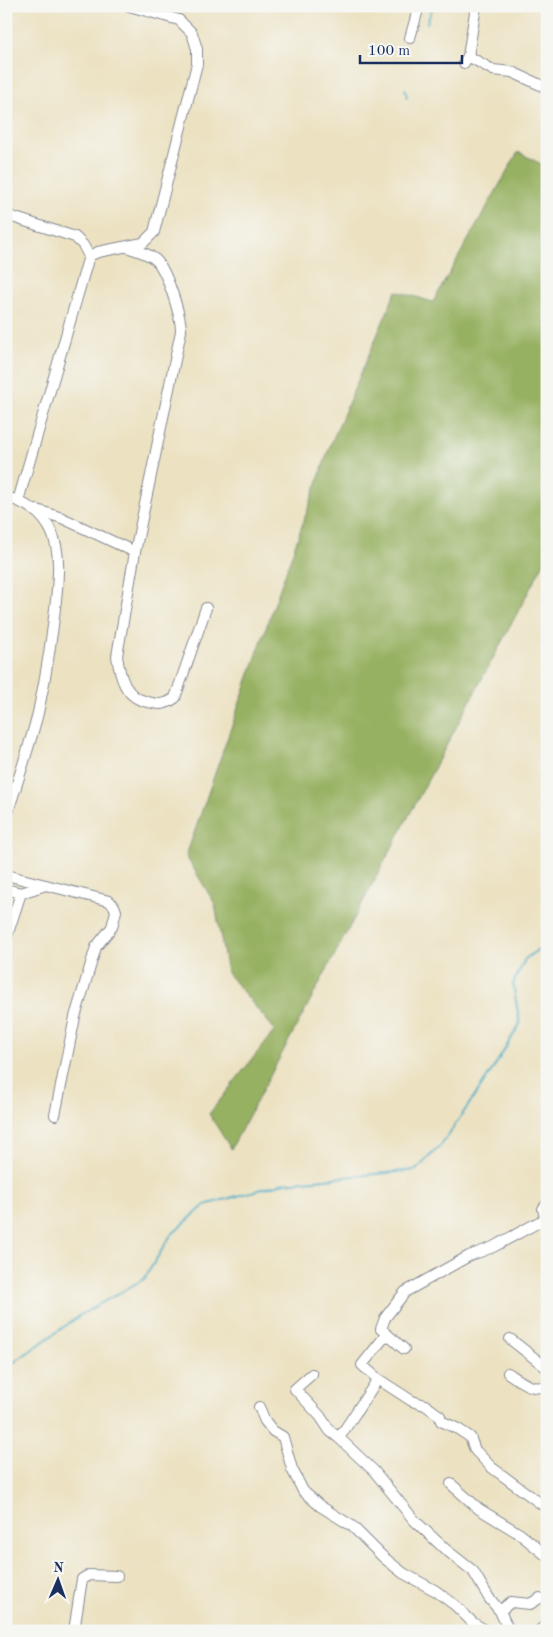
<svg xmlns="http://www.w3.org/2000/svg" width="553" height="1637" viewBox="0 0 553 1637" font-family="'Old Standard TT',serif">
<rect width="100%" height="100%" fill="#f6f6f2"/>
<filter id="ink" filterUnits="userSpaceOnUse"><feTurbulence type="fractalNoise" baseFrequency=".02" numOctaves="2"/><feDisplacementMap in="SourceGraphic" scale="10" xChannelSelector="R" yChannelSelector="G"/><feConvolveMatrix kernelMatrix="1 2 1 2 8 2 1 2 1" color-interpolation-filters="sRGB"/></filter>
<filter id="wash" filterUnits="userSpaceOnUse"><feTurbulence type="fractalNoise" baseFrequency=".0096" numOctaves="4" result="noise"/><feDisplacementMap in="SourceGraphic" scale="20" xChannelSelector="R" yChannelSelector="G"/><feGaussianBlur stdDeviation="1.12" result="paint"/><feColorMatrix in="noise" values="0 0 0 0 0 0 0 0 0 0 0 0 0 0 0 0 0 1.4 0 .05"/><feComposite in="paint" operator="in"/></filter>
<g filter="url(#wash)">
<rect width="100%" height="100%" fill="#ece2c2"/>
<path fill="#97b162" stroke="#597060" d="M 518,152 L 547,167 L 547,319 L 544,323 L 547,324 L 547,557 L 231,1149 L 209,1114 L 275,1030 L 227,973 L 215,904 L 186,856 L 330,446 L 396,291 L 433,302 Z"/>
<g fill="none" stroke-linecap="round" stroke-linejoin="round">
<path stroke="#46abc5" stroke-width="2" d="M 427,23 L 433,6
M 405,89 L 407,98
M 6,1368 L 82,1314 L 144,1279 L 171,1235 L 205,1205 L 284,1183 L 416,1170 L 442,1144 L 491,1072 L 520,1024 L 513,984 L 525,959 L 547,943"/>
</g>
</g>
<g filter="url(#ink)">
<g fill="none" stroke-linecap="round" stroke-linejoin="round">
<g stroke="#848890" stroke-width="12">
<path id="minor" d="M 410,38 L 419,6
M 468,56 L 493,70 L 512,72 L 547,88
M 464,63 L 468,56 L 476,6
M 6,215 L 75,237 L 83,245 L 89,256 L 18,501
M 127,247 C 137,251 148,253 156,260 C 167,271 181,316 181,331 L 135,552 L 117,656 C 120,677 125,698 148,702 C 159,705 165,705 175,698 L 206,608
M 89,256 L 98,252 L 143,243 L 154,232 L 197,64 L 197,49 L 192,33 L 179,20 L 129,6
M 6,497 C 27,503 43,513 52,533 C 61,553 58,579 56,600 C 52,638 46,676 38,713 C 29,748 17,783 6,818
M 37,510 L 62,518 L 135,552
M 6,875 L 109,901 L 114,906 L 116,911 L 112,927 L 96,947 L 75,1017 L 55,1115
M 6,889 L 21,893 L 46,885
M 6,939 L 21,893
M 546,1221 L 543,1209 L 547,1204
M 386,1335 L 362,1365 L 378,1379 L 412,1401 L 425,1405 L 440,1416 L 441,1421 L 458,1429 L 470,1437 L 475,1450 L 491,1467 L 544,1506 L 547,1509
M 510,1339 L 547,1368
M 404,1349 L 381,1329 L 385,1318 L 405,1292 L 469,1256 L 493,1247 L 539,1222 L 547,1222
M 508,1373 C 519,1380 534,1393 547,1385
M 312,1374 L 295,1389 L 320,1416 L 330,1431 L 339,1438
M 378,1379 L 339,1438 L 374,1471 L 414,1520 L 445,1549 L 473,1571 L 489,1598 L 500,1611 L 509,1631
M 259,1407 L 265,1421 L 273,1431 L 283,1437 L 292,1469 L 303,1491 L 320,1506 L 352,1526 L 383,1557 L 403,1573 L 436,1591 L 456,1606 L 472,1622 L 486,1631
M 451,1484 L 479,1509 L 520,1534 L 547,1556
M 500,1611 L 511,1602 L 530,1604 L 540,1598
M 74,1631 L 82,1579 L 89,1575 L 117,1576
M 539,1631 L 547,1624"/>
</g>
<use href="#minor" stroke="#fff" stroke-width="10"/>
</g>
</g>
<rect width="553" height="1637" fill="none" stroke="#f6f6f2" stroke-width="25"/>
<g transform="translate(58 1580) rotate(2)" stroke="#f6f6f2" stroke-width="4" paint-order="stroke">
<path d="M0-4L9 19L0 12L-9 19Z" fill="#1b2f5e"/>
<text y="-8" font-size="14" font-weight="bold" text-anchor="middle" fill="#1b2f5e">N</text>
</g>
<path d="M360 55v8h102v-8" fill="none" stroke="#1b2f5e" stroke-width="2.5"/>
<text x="368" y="55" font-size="15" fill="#1b2f5e" stroke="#f6f6f2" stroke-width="4" paint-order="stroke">100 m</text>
</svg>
